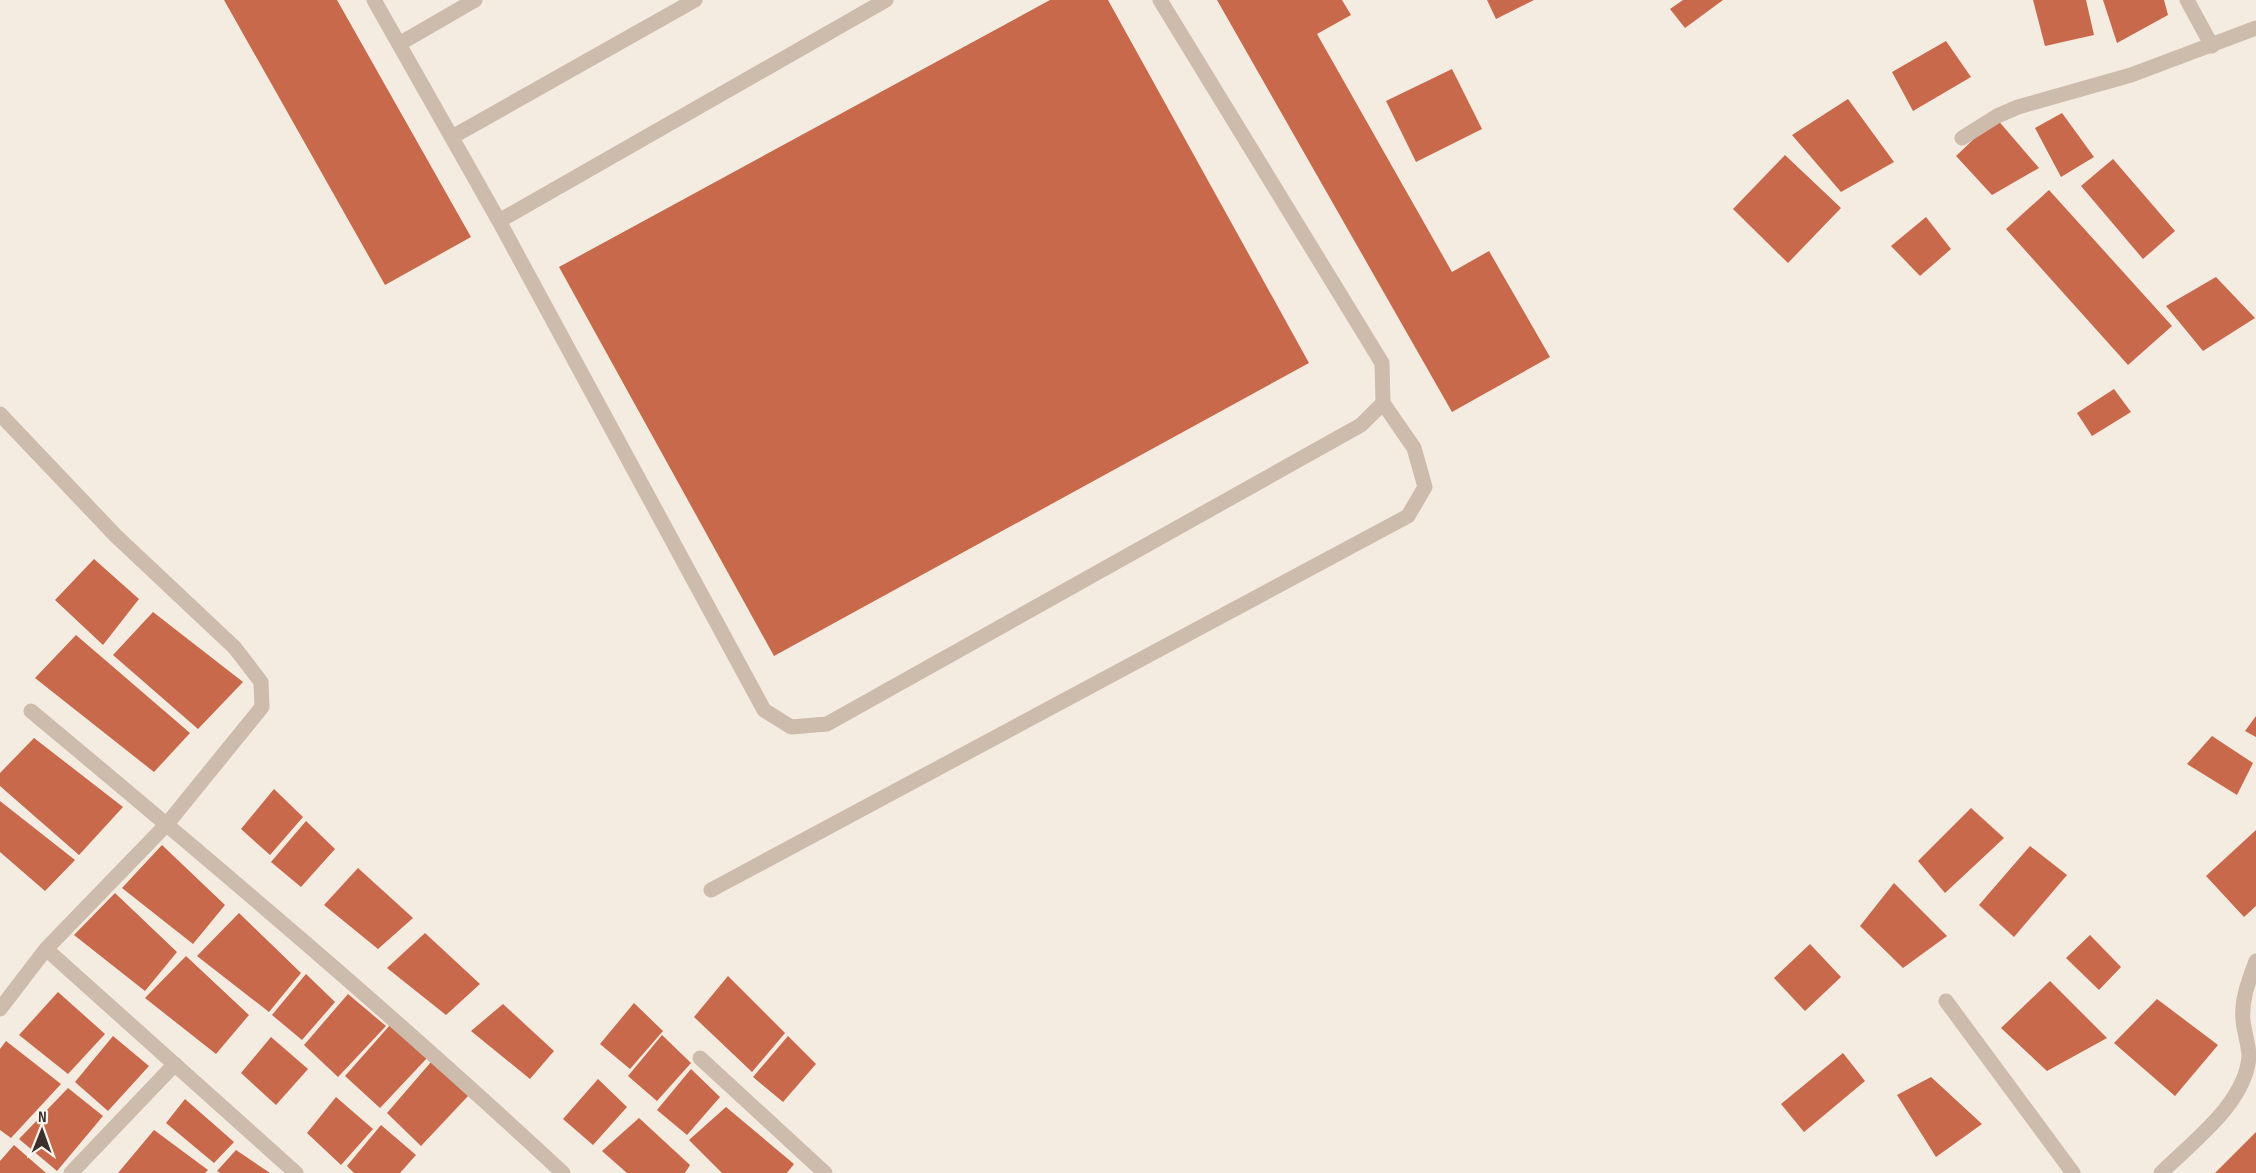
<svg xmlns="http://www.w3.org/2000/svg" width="2256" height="1173" viewBox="0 0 2256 1173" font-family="'Sofia Sans Condensed',sans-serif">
<rect width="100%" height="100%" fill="#f4ebe1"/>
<path fill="#c8694b" d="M 224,0 L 337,0 L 471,237 L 385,285 Z
M 1050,0 L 1108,0 L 1309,363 L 774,656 L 559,267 Z
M 1217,0 L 1342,0 L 1351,15 L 1317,34 L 1452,272 L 1489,251 L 1550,357 L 1452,412 Z
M 1487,0 L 1534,0 L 1496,19 Z
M 1683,0 L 1723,0 L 1685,28 L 1670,9 Z
M 2033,0 L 2086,0 L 2094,35 L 2045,46 Z
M 2103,0 L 2164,0 L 2168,15 L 2117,43 Z
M 1946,41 L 1971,77 L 1913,111 L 1892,72 Z
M 1452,69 L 1482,129 L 1416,162 L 1386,101 Z
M 1848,99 L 1894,162 L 1841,192 L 1792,135 Z
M 2062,113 L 2094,157 L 2061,177 L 2035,128 Z
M 1996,118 L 2039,168 L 1992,195 L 1956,156 Z
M 1785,155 L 1841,208 L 1788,263 L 1733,209 Z
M 2113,159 L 2175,231 L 2143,259 L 2081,186 Z
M 2049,190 L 2172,326 L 2128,365 L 2006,229 Z
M 1926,217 L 1951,249 L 1920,276 L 1891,246 Z
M 2216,277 L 2255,318 L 2203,351 L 2166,306 Z
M 2114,389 L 2131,412 L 2092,436 L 2077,413 Z
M 94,559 L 139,599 L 103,645 L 55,600 Z
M 153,612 L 243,682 L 198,729 L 113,655 Z
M 76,635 L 190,733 L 154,772 L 35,678 Z
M 2256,716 L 2256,737 L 2245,731 Z
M 2212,736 L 2253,763 L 2237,795 L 2187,764 Z
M 34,738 L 123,807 L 79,855 L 0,786 L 0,773 Z
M 274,789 L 303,817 L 270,855 L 241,829 Z
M 0,801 L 75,860 L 45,891 L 0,852 Z
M 1971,808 L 2004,838 L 1945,893 L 1918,861 Z
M 306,821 L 335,849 L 301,887 L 271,862 Z
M 2256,830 L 2256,906 L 2244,917 L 2206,876 Z
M 162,845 L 225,905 L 193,944 L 122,888 Z
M 2030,846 L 2067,875 L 2014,937 L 1979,905 Z
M 358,868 L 413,918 L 378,949 L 324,905 Z
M 1894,883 L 1947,936 L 1903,968 L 1860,926 Z
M 115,893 L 177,952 L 145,991 L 74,935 Z
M 239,913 L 301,973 L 269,1012 L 197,956 Z
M 425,933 L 480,984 L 446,1015 L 387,968 Z
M 2090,935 L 2121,967 L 2099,990 L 2066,958 Z
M 1810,944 L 1841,977 L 1805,1011 L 1774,978 Z
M 186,956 L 249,1015 L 216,1054 L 145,998 Z
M 306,974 L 335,1002 L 302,1040 L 272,1015 Z
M 728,976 L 785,1033 L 752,1072 L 694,1017 Z
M 2050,981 L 2107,1038 L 2047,1071 L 2001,1028 Z
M 58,992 L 105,1034 L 68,1074 L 19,1035 Z
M 348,994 L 386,1026 L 338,1077 L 304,1045 Z
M 2157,999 L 2218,1045 L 2175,1096 L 2114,1043 Z
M 634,1003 L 663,1031 L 630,1069 L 600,1044 Z
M 503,1004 L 554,1051 L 530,1079 L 471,1031 Z
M 390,1025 L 428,1057 L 380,1108 L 345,1076 Z
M 662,1035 L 691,1063 L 657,1101 L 628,1076 Z
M 113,1036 L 149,1066 L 108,1111 L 75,1082 Z
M 788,1036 L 816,1064 L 783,1102 L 753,1077 Z
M 271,1037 L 308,1069 L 276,1105 L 241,1073 Z
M 6,1041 L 61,1084 L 11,1138 L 0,1130 L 0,1049 Z
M 1843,1053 L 1865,1081 L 1804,1132 L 1781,1104 Z
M 431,1062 L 469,1095 L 421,1146 L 387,1113 Z
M 691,1069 L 720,1097 L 687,1135 L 657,1110 Z
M 1931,1077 L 1982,1124 L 1936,1157 L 1897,1095 Z
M 598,1079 L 627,1107 L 593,1145 L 563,1119 Z
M 68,1088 L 103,1116 L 57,1171 L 19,1139 Z
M 336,1097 L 373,1129 L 341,1165 L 307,1133 Z
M 185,1099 L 234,1142 L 214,1163 L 166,1123 Z
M 726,1107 L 794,1164 L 787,1173 L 722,1173 L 689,1140 Z
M 639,1118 L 690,1165 L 685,1173 L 627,1173 L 602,1151 Z
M 381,1125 L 416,1155 L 400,1173 L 354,1173 L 347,1166 Z
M 154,1130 L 208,1170 L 205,1173 L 118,1173 Z
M 2256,1132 L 2256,1173 L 2215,1173 Z
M 14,1145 L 46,1173 L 0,1173 L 0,1161 Z
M 236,1150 L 270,1173 L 220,1173 L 217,1171 Z"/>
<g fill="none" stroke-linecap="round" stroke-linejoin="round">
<path stroke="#cdbbac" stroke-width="15" d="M 374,0 L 499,221 L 764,710 L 791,727 L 827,724 L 1361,425 L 1383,403 L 1382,363 L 1160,0
M 399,44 L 475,0
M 452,137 L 695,0
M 499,221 L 886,0
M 711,890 L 1408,516 L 1425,487 L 1414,448 L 1383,403"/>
<path stroke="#cdbbac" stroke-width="15" d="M 2187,0 L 2212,46
M 1962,138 L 1997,116 L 2018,107 L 2131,75 L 2256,28
M 0,414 L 116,536 L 235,648 L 261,682 L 262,707 L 167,824 L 46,949 L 296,1173
M 31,711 C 211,861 391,1013 563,1173
M 1946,1001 L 2073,1173
M 0,1009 L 46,949
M 700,1058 L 825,1173
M 71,1173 L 175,1064
M 2161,1173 C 2192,1142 2245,1104 2249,1057 C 2249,1045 2244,1032 2243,1020 C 2241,1000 2249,980 2256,961"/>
</g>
<g transform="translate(42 1131) rotate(1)" stroke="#fbf5ee" stroke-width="4.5" paint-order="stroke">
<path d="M0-4.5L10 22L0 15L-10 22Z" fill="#3b302b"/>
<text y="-9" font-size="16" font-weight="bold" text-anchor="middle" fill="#3b302b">N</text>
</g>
</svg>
